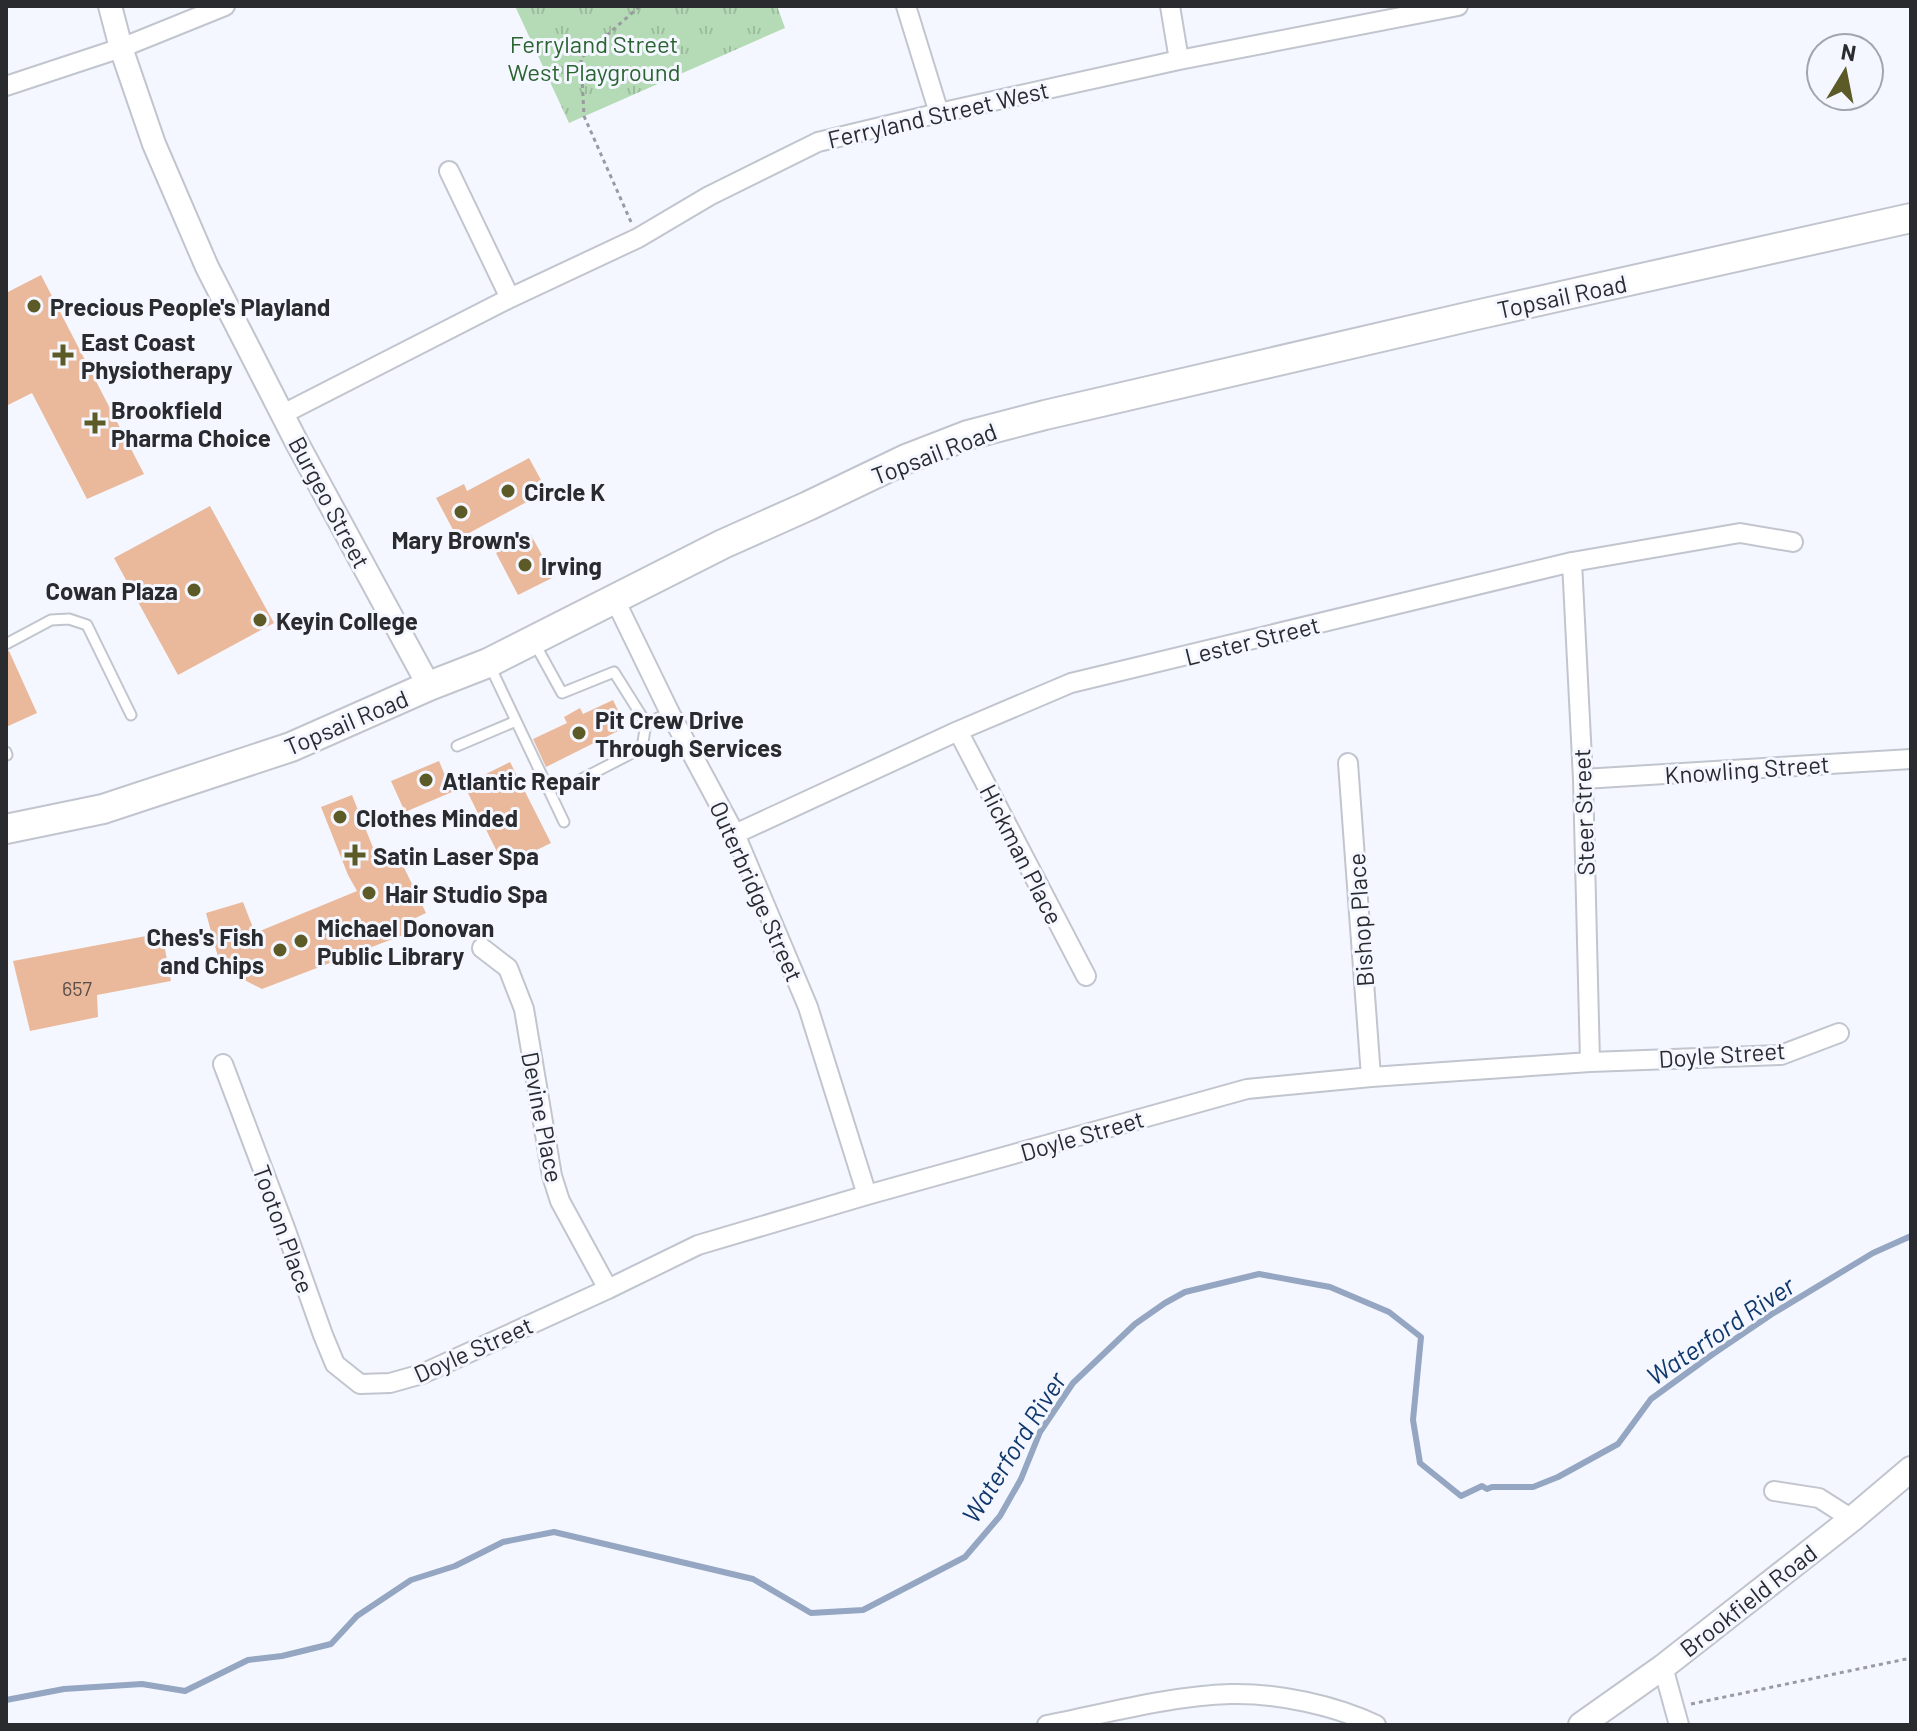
<svg xmlns="http://www.w3.org/2000/svg" width="1917" height="1731" viewBox="0 0 1917 1731" font-family="Barlow,sans-serif">
<defs>
<pattern id="grass-tufts" width="24" height="20" patternUnits="userSpaceOnUse" patternTransform="scale(2)"><rect width="24" height="20" fill="#b5dbb6"/><path d="M3 7l-1-3M5 7V3M7 7l1-3M15 17l-1-3M17 17v-4M19 17l1-3" fill="none" stroke="#9cbc9d"/></pattern>
</defs>
<rect width="100%" height="100%" fill="#f4f7ff"/>
<path fill="url(#grass-tufts)" d="M 515,6 L 777,6 L 785,28 L 569,123 Z"/>
<g fill="none" stroke-linecap="round" stroke-linejoin="round">
<path stroke="#94a6c1" stroke-width="6" d="M 6,1700 L 64,1689 L 142,1684 L 185,1691 L 248,1660 L 282,1656 L 331,1644 L 357,1616 L 411,1580 L 455,1566 L 503,1542 L 554,1532 L 753,1579 L 811,1613 L 863,1610 L 965,1557 L 1000,1516 L 1021,1479 L 1040,1432 L 1073,1383 L 1135,1324 L 1165,1303 L 1185,1292 L 1259,1274 L 1330,1287 L 1389,1312 L 1421,1337 L 1413,1420 L 1420,1463 L 1461,1496 L 1482,1486 L 1487,1489 L 1492,1487 L 1533,1487 L 1558,1477 L 1618,1444 L 1651,1399 L 1713,1354 L 1772,1314 L 1873,1253 L 1911,1236"/>
</g>
<path fill="#eab99b" d="M 41,275 L 144,474 L 87,499 L 32,393 L 6,406 L 6,293 Z
M 529,458 L 547,491 L 458,539 L 436,498 L 464,484 L 467,491 Z
M 210,506 L 274,623 L 178,675 L 114,558 Z
M 531,535 L 554,577 L 518,595 L 496,553 Z
M 6,651 L 9,651 L 37,713 L 6,727 Z
M 613,700 L 626,727 L 546,767 L 533,739 L 567,723 L 564,717 L 580,708 L 583,714 Z
M 439,761 L 452,792 L 405,812 L 391,781 Z
M 510,762 L 551,843 L 504,866 L 464,785 Z
M 352,795 L 378,860 L 396,851 L 426,913 L 407,922 L 411,932 L 262,989 L 221,968 L 206,913 L 243,902 L 255,933 L 357,891 L 348,875 L 321,807 Z
M 162,933 L 171,981 L 97,995 L 98,1017 L 30,1031 L 13,961 Z"/>
<g fill="none" stroke-linecap="round" stroke-linejoin="round">
<g stroke="#c1c5ce" stroke-width="13">
<path id="service" d="M 6,644 L 51,620 L 69,619 L 87,625 L 131,715
M 535,644 L 562,693 L 614,672 L 646,723 L 670,713
M 490,666 L 564,822
M 457,746 L 516,721
M 6,752 L 7,755
M 570,785 L 642,748 L 646,723"/>
</g>
<g stroke="#c1c5ce" stroke-width="22">
<path id="minor" d="M 906,6 L 939,113
M 1170,6 L 1179,60
M 6,86 L 121,48 L 225,6
M 449,171 L 510,298
M 283,414 L 510,298 L 638,238 L 709,196 L 818,142 L 939,113 L 1179,60 L 1458,6
M 1572,562 L 1583,779 L 1590,1062
M 615,600 L 670,713 L 735,834 L 808,1007 L 867,1195
M 958,731 L 1086,976
M 1348,763 L 1371,1077
M 1583,779 L 1911,759
M 735,834 L 958,731 L 1071,683 L 1572,562 L 1740,533 L 1793,542
M 482,948 L 508,968 L 524,1009 L 552,1176 L 560,1201 L 608,1289
M 223,1064 L 285,1228 L 323,1335 L 335,1364 L 360,1384 L 390,1383 L 422,1374 L 608,1289 L 698,1245 L 867,1195 L 1247,1089 L 1371,1077 L 1590,1062 L 1781,1055 L 1839,1033
M 1774,1491 L 1819,1498 L 1852,1519
M 1663,1667 L 1679,1725
M 1047,1725 C 1108,1713 1169,1696 1231,1694 C 1277,1693 1334,1705 1376,1725"/>
</g>
<g stroke="#c1c5ce" stroke-width="26">
<path id="tertiary" d="M 110,6 L 121,48 L 154,144 L 207,267 L 297,443 L 429,686"/>
</g>
<g stroke="#c1c5ce" stroke-width="28">
<path id="secondary" d="M 1581,1725 L 1663,1667 L 1852,1519 L 1911,1469"/>
</g>
<g stroke="#c1c5ce" stroke-width="32">
<path id="primary" d="M 6,829 L 103,809 L 291,747 L 429,686 L 488,663 L 723,544 L 808,506 L 906,459 L 968,435 L 1045,415 L 1476,315 L 1911,218"/>
</g>
<path stroke="#999ba1" stroke-width="3" stroke-dasharray="4 4" stroke-linecap="butt" d="M 631,222 L 584,116 L 581,58 L 640,6
M 1691,1704 L 1911,1658"/>
<use href="#service" stroke="#fff" stroke-width="9"/>
<use href="#minor" stroke="#fff" stroke-width="18"/>
<use href="#tertiary" stroke="#fff" stroke-width="22"/>
<use href="#secondary" stroke="#fff" stroke-width="24"/>
<use href="#primary" stroke="#fff" stroke-width="28"/>
</g>
<g fill="#5c5a27" stroke="#f4f7ff" stroke-width="3">
<circle cx="34" cy="306" r="8"/>
<path d="M59 343h8v8h8v8h-8v8h-8v-8h-8v-8h8z"/>
<path d="M91 411h8v8h8v8h-8v8h-8v-8h-8v-8h8z"/>
<circle cx="508" cy="491" r="8"/>
<circle cx="461" cy="512" r="8"/>
<circle cx="525" cy="565" r="8"/>
<circle cx="194" cy="590" r="8"/>
<circle cx="260" cy="620" r="8"/>
<circle cx="579" cy="733" r="8"/>
<circle cx="426" cy="780" r="8"/>
<circle cx="340" cy="817" r="8"/>
<path d="M351 843h8v8h8v8h-8v8h-8v-8h-8v-8h8z"/>
<circle cx="369" cy="893" r="8"/>
<circle cx="301" cy="941" r="8"/>
<circle cx="280" cy="950" r="8"/>
</g>
<g text-anchor="middle" dominant-baseline="central" stroke-width="6" stroke-linejoin="round" paint-order="stroke">
<g font-size="20" fill="#594e4a">
<text x="77" y="988">657</text>
</g>
<g font-size="24" fill="#2b6431" stroke="#f4f7ff">
<text x="594" y="43">Ferryland Street<tspan x="594" dy="28">West Playground</tspan></text>
</g>
<g font-size="24" fill="#292b2f" stroke="#f4f7ff">
<text transform="translate(938 114) rotate(-13)">Ferryland Street West</text>
<text transform="translate(1562 296) rotate(-12)">Topsail Road</text>
<text transform="translate(934 453) rotate(-21)">Topsail Road</text>
<text transform="translate(330 502) rotate(62)">Burgeo Street</text>
<text transform="translate(1252 640) rotate(-14)">Lester Street</text>
<text transform="translate(346 722) rotate(-23)">Topsail Road</text>
<text transform="translate(1747 769) rotate(-4)">Knowling Street</text>
<text transform="translate(1583 812) rotate(-92)">Steer Street</text>
<text transform="translate(1022 854) rotate(63)">Hickman Place</text>
<text transform="translate(757 891) rotate(66)">Outerbridge Street</text>
<text transform="translate(1360 920) rotate(-94)">Bishop Place</text>
<text transform="translate(1722 1054) rotate(-4)">Doyle Street</text>
<text transform="translate(543 1117) rotate(79)">Devine Place</text>
<text transform="translate(1082 1135) rotate(-16)">Doyle Street</text>
<text transform="translate(284 1229) rotate(70)">Tooton Place</text>
<text transform="translate(473 1349) rotate(-24)">Doyle Street</text>
<text transform="translate(1748 1600) rotate(-38)">Brookfield Road</text>
</g>
<g font-size="24" font-weight="bold" fill="#292b2f" stroke="#f4f7ff" text-anchor="start">
<text x="50" y="306">Precious People's Playland</text>
<text x="81" y="341">East Coast<tspan x="81" dy="28">Physiotherapy</tspan></text>
<text x="111" y="409">Brookfield<tspan x="111" dy="28">Pharma Choice</tspan></text>
<text x="524" y="491">Circle K</text>
<text x="461" y="539" text-anchor="middle">Mary Brown's</text>
<text x="541" y="565">Irving</text>
<text x="178" y="590" text-anchor="end">Cowan Plaza</text>
<text x="276" y="620">Keyin College</text>
<text x="595" y="719">Pit Crew Drive<tspan x="595" dy="28">Through Services</tspan></text>
<text x="442" y="780">Atlantic Repair</text>
<text x="356" y="817">Clothes Minded</text>
<text x="373" y="855">Satin Laser Spa</text>
<text x="385" y="893">Hair Studio Spa</text>
<text x="317" y="927">Michael Donovan<tspan x="317" dy="28">Public Library</tspan></text>
<text x="264" y="936" text-anchor="end">Ches's Fish<tspan x="264" dy="28">and Chips</tspan></text>
</g>
<g font-size="26" font-style="italic" fill="#11386c" stroke="#f4f7ff">
<text transform="translate(1720 1330) rotate(-34)">Waterford River</text>
<text transform="translate(1013 1447) rotate(-58)">Waterford River</text>
</g>
</g>
<rect width="1917" height="1731" fill="none" stroke="#292b2f" stroke-width="16"/>
<g transform="translate(1845 72) rotate(10)"><circle r="38" fill="#f4f7ff" stroke="#a3a5ac" stroke-width="2"/>
<path d="M0-6L14 30L0 20L-14 30Z" fill="#5c5a27"/>
<text y="-12" font-size="22" font-weight="bold" text-anchor="middle" fill="#292b2f">N</text>
</g>
</svg>
